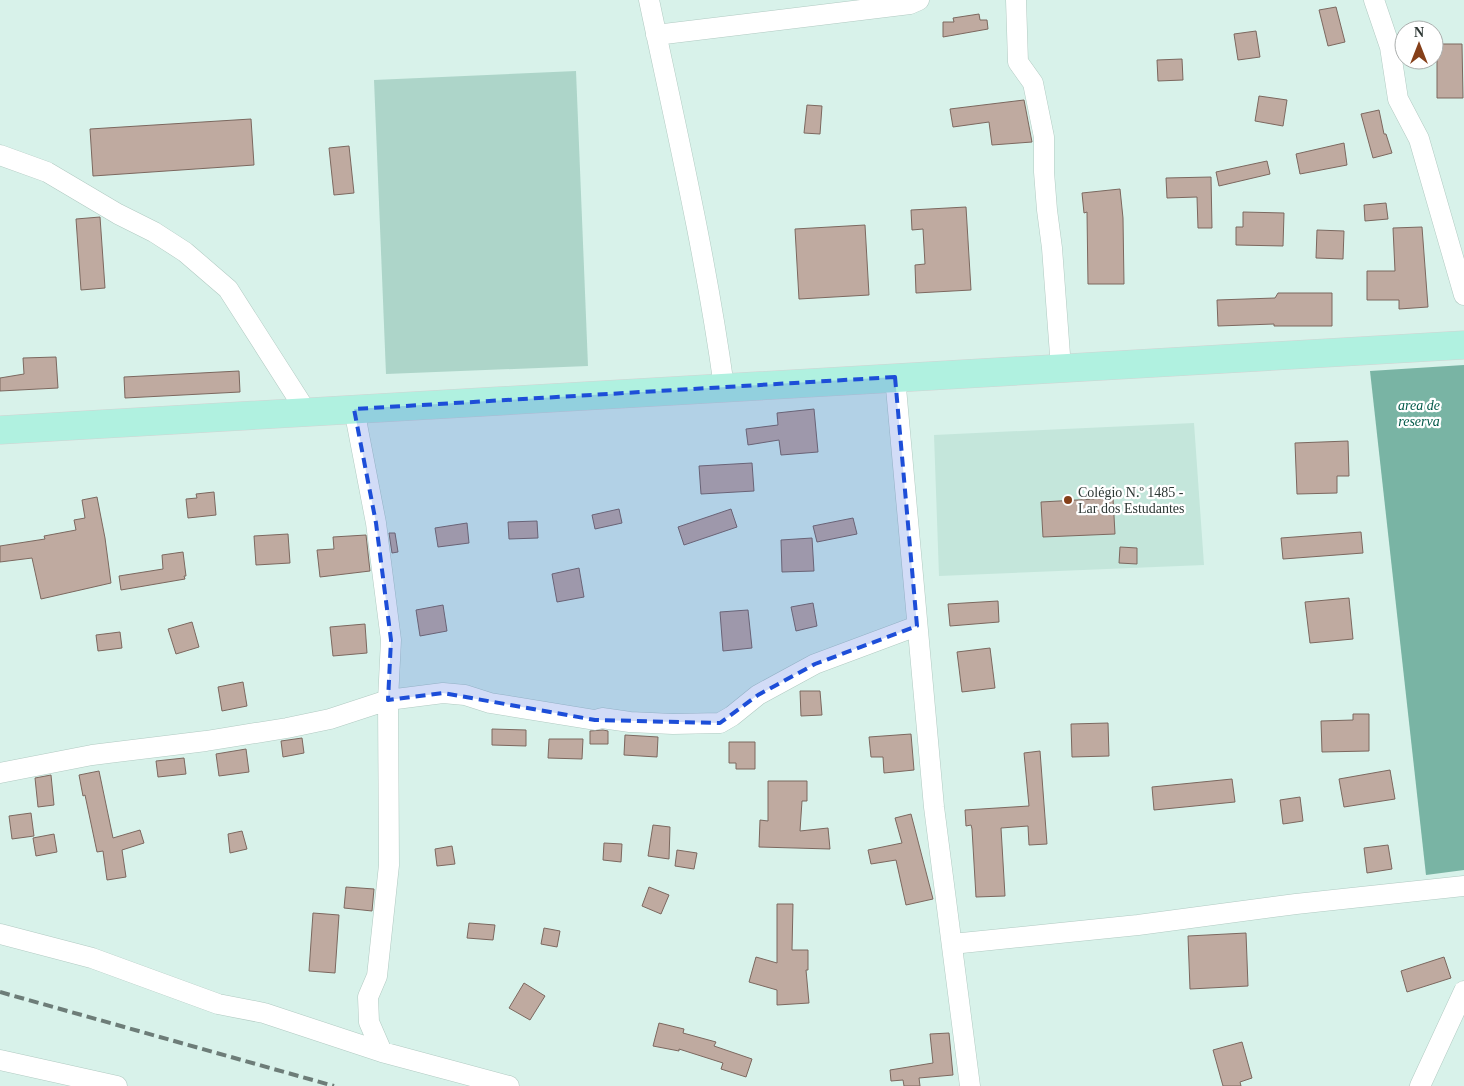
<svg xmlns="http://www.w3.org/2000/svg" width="1464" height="1086" viewBox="0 0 1464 1086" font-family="'Times New Roman',serif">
<rect width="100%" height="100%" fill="#d8f2ea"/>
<path fill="#c4e6db" d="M 1194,423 L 1204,565 L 939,576 L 934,435 Z"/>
<path fill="#add5c9" d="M 576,71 L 588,366 L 386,374 L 374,80 Z"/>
<path fill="#79b4a4" d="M 1464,365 L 1464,870 L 1426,875 L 1370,371 Z"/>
<path fill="#bfaaa0" stroke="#7c685f" d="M 1336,7 L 1345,42 L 1328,46 L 1319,10 Z
M 979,14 L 980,20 L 987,20 L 988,29 L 943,37 L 943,22 L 954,22 L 953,18 Z
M 1256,31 L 1260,57 L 1238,60 L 1234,34 Z
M 1437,44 L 1462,44 L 1463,98 L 1437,98 Z
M 1182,59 L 1183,80 L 1158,81 L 1157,60 Z
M 1259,96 L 1287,100 L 1283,126 L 1255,121 Z
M 1024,100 L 1032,142 L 992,145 L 989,122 L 953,127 L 950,109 Z
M 807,105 L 822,106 L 820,134 L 804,133 Z
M 1379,110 L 1384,134 L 1386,134 L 1392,153 L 1373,158 L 1361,114 Z
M 251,119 L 254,165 L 93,176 L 90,129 Z
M 1344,143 L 1347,165 L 1300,174 L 1296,154 Z
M 349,146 L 354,193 L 334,195 L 329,148 Z
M 1267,161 L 1270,174 L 1219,186 L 1216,172 Z
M 1211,177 L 1212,228 L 1198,228 L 1197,197 L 1167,198 L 1166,178 Z
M 1120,189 L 1123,218 L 1124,284 L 1088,284 L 1087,212 L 1084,213 L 1082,193 Z
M 1386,203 L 1388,219 L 1365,221 L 1364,205 Z
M 966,207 L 971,290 L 916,293 L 915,265 L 925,264 L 923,229 L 912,230 L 911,210 Z
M 1243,212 L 1284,213 L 1283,246 L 1236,245 L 1236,227 L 1243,227 Z
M 100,217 L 105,288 L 81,290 L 76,219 Z
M 865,225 L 869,295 L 799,299 L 795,229 Z
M 1422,227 L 1428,307 L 1399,309 L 1399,300 L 1367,300 L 1367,271 L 1395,271 L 1393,228 Z
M 1317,230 L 1344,231 L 1343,259 L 1316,258 Z
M 1278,293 L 1332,293 L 1332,326 L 1274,326 L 1274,324 L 1218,326 L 1217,300 L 1275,298 Z
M 56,357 L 58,388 L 0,391 L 0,378 L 24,374 L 23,358 Z
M 239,371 L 240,392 L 125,398 L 124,377 Z
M 814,409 L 818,452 L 781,455 L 779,440 L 748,445 L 746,429 L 778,425 L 777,413 Z
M 1348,441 L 1349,476 L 1337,476 L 1337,493 L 1297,494 L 1295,443 Z
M 752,463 L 754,491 L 701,494 L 699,466 Z
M 214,492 L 216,515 L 188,518 L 186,499 L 197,498 L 196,494 Z
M 97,497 L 105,538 L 111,583 L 41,599 L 32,558 L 0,562 L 0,546 L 45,539 L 44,536 L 76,530 L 74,520 L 85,518 L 82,500 Z
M 1113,498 L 1115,534 L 1043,537 L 1041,502 Z
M 619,509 L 622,523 L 595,529 L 592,515 Z
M 731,509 L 737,527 L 684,545 L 678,527 Z
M 853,518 L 857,534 L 817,542 L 813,526 Z
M 537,521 L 538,538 L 509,539 L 508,522 Z
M 467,523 L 469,543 L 438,547 L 435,528 Z
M 1361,532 L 1363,553 L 1283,559 L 1281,538 Z
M 389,533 L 395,533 L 398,552 L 392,553 Z
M 288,534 L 290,563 L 256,565 L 254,536 Z
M 366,535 L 370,571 L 320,577 L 317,550 L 334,549 L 333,537 Z
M 812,538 L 814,571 L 782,572 L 781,540 Z
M 1120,547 L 1137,548 L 1137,564 L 1119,563 Z
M 183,552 L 186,576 L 184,576 L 185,579 L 121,590 L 119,576 L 163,569 L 162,555 Z
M 579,568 L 584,597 L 557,602 L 552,574 Z
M 1349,598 L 1353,639 L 1310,643 L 1305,602 Z
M 998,601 L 999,622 L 950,626 L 948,604 Z
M 813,603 L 817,626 L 796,631 L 791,607 Z
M 443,605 L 447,631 L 420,636 L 416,610 Z
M 748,610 L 752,648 L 723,651 L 720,612 Z
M 192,622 L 199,647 L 176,654 L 168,629 Z
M 365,624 L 367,653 L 333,656 L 330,627 Z
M 120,632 L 122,648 L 98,651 L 96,635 Z
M 990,648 L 995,688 L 962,692 L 957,652 Z
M 243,682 L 247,706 L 222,711 L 218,687 Z
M 800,691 L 820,691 L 822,715 L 801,716 Z
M 1353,714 L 1369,714 L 1369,751 L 1322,752 L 1321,721 L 1353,720 Z
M 1108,723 L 1109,756 L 1072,757 L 1071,724 Z
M 492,729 L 526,730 L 526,746 L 492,745 Z
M 603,730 L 608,731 L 608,744 L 590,744 L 590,731 Z
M 911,734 L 914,770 L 884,773 L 883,757 L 871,757 L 869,737 Z
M 625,735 L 658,737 L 657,757 L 624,755 Z
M 302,738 L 304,753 L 283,757 L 281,741 Z
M 549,739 L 583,739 L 582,759 L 548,758 Z
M 729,742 L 755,742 L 755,769 L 736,769 L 736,763 L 729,763 Z
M 246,749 L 249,772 L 219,776 L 216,754 Z
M 1040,751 L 1047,844 L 1029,845 L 1028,826 L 1001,828 L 1005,896 L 976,897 L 972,829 L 971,825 L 966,826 L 965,810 L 1029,806 L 1024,753 Z
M 184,758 L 186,774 L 158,777 L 156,761 Z
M 1390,770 L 1395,799 L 1344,807 L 1339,779 Z
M 99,771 L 113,838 L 140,830 L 144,843 L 122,850 L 126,877 L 107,880 L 103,851 L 97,852 L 85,795 L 83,796 L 79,775 Z
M 51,775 L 54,805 L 38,807 L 35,778 Z
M 1232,779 L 1235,802 L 1154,810 L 1152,787 Z
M 768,781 L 807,781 L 807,801 L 802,801 L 800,831 L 828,828 L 830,849 L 759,847 L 760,820 L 768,821 Z
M 1300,797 L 1303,821 L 1283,824 L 1280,800 Z
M 31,813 L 34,836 L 12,839 L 9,816 Z
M 911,814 L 933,899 L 906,905 L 896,860 L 871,864 L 868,850 L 902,843 L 895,818 Z
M 653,825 L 670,827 L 669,859 L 648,856 Z
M 242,831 L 247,849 L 230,853 L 228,834 Z
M 54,834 L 57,852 L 36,856 L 33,838 Z
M 604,843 L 622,844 L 621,862 L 603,860 Z
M 1388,845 L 1392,869 L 1367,873 L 1364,848 Z
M 452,846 L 455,864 L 437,866 L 435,849 Z
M 677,850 L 697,853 L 694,869 L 675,866 Z
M 346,887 L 374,889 L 372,911 L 344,908 Z
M 649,887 L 669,895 L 661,914 L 642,906 Z
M 777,904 L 793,904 L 792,950 L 808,950 L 808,970 L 806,970 L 809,1003 L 777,1005 L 777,990 L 749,982 L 756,957 L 777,963 Z
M 313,913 L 339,915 L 335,973 L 309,971 Z
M 469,923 L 495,925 L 493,940 L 467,938 Z
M 544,928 L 560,931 L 557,947 L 541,944 Z
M 1246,933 L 1248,986 L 1190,989 L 1188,936 Z
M 1444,957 L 1451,978 L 1407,992 L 1401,971 Z
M 524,983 L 545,996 L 530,1020 L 509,1008 Z
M 659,1023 L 684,1029 L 683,1033 L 716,1042 L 714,1046 L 752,1059 L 746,1077 L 721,1069 L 723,1063 L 679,1049 L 679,1051 L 653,1046 Z
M 949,1033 L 953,1075 L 919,1078 L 920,1086 L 904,1086 L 903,1080 L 891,1081 L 890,1070 L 933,1063 L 930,1034 Z
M 1242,1042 L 1252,1078 L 1240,1082 L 1241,1086 L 1223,1086 L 1213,1050 Z"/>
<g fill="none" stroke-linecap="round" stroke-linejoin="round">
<g stroke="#b1cac2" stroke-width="21">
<path id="minor" d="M 649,0 C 676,128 706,256 724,387
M 1016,0 L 1018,62 L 1033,83 L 1044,137 L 1044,172 L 1047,210 L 1052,248 L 1061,368
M 1374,0 L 1390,47 L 1398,99 L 1419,139 L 1464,295
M 656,35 L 910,4 L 919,0
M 0,155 L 47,172 L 118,214 L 154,232 L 185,252 L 228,289 L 306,411
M 895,377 L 934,807 L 970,1086
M 354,409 L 376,523 L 391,640 L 388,700 L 389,865 L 377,976 L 368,997 L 369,1022 L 382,1052
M 0,773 L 92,755 L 206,741 L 287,728 L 330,719 L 388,700 L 443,693 L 465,695 L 490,703 L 595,720 L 602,718 L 630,722 L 673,724 L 720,723 L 732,716 L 758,695 L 815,664 L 917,626
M 0,934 L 92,958 L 218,1004 L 264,1013 L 382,1052 L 509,1086
M 952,944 L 1138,925 L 1296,904 L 1464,886
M 0,1060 L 117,1086
M 1420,1086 L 1464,991"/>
</g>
<g stroke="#d1d3d2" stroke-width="29">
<path id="primary" d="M 0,430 L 1464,345"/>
</g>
<use href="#minor" stroke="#fff" stroke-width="20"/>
<use href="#primary" stroke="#b0f1e0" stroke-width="28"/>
<path stroke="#6d7d78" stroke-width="4" stroke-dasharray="10 5" stroke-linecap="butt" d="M 0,992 L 334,1086"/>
</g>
<path fill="#1d4ed8" fill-opacity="0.2" stroke="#1d4ed8" stroke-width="4" stroke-dasharray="10 6" stroke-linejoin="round" d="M 895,377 L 917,626 L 815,664 L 758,695 L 720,723 L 595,720 L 443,693 L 388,700 L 391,640 L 376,523 L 354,409 Z"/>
<circle fill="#853f19" stroke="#fff" stroke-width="2" cx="1068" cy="500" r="5"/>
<g text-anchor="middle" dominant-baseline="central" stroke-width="4.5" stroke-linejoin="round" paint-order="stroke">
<g font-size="14" font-style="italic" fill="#025949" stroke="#fff">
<text x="1419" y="405">area de<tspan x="1419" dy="16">reserva</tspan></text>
</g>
<g font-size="14" fill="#2d3734" stroke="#fff" text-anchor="start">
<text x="1078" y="492">Colégio N.º 1485 -<tspan x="1078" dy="16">Lar dos Estudantes</tspan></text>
</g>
</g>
<g transform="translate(1419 45)"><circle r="24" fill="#ffffff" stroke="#abafae"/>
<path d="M0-4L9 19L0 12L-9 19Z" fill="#853f19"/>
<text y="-8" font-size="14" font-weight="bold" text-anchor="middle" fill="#2d3734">N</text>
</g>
</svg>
